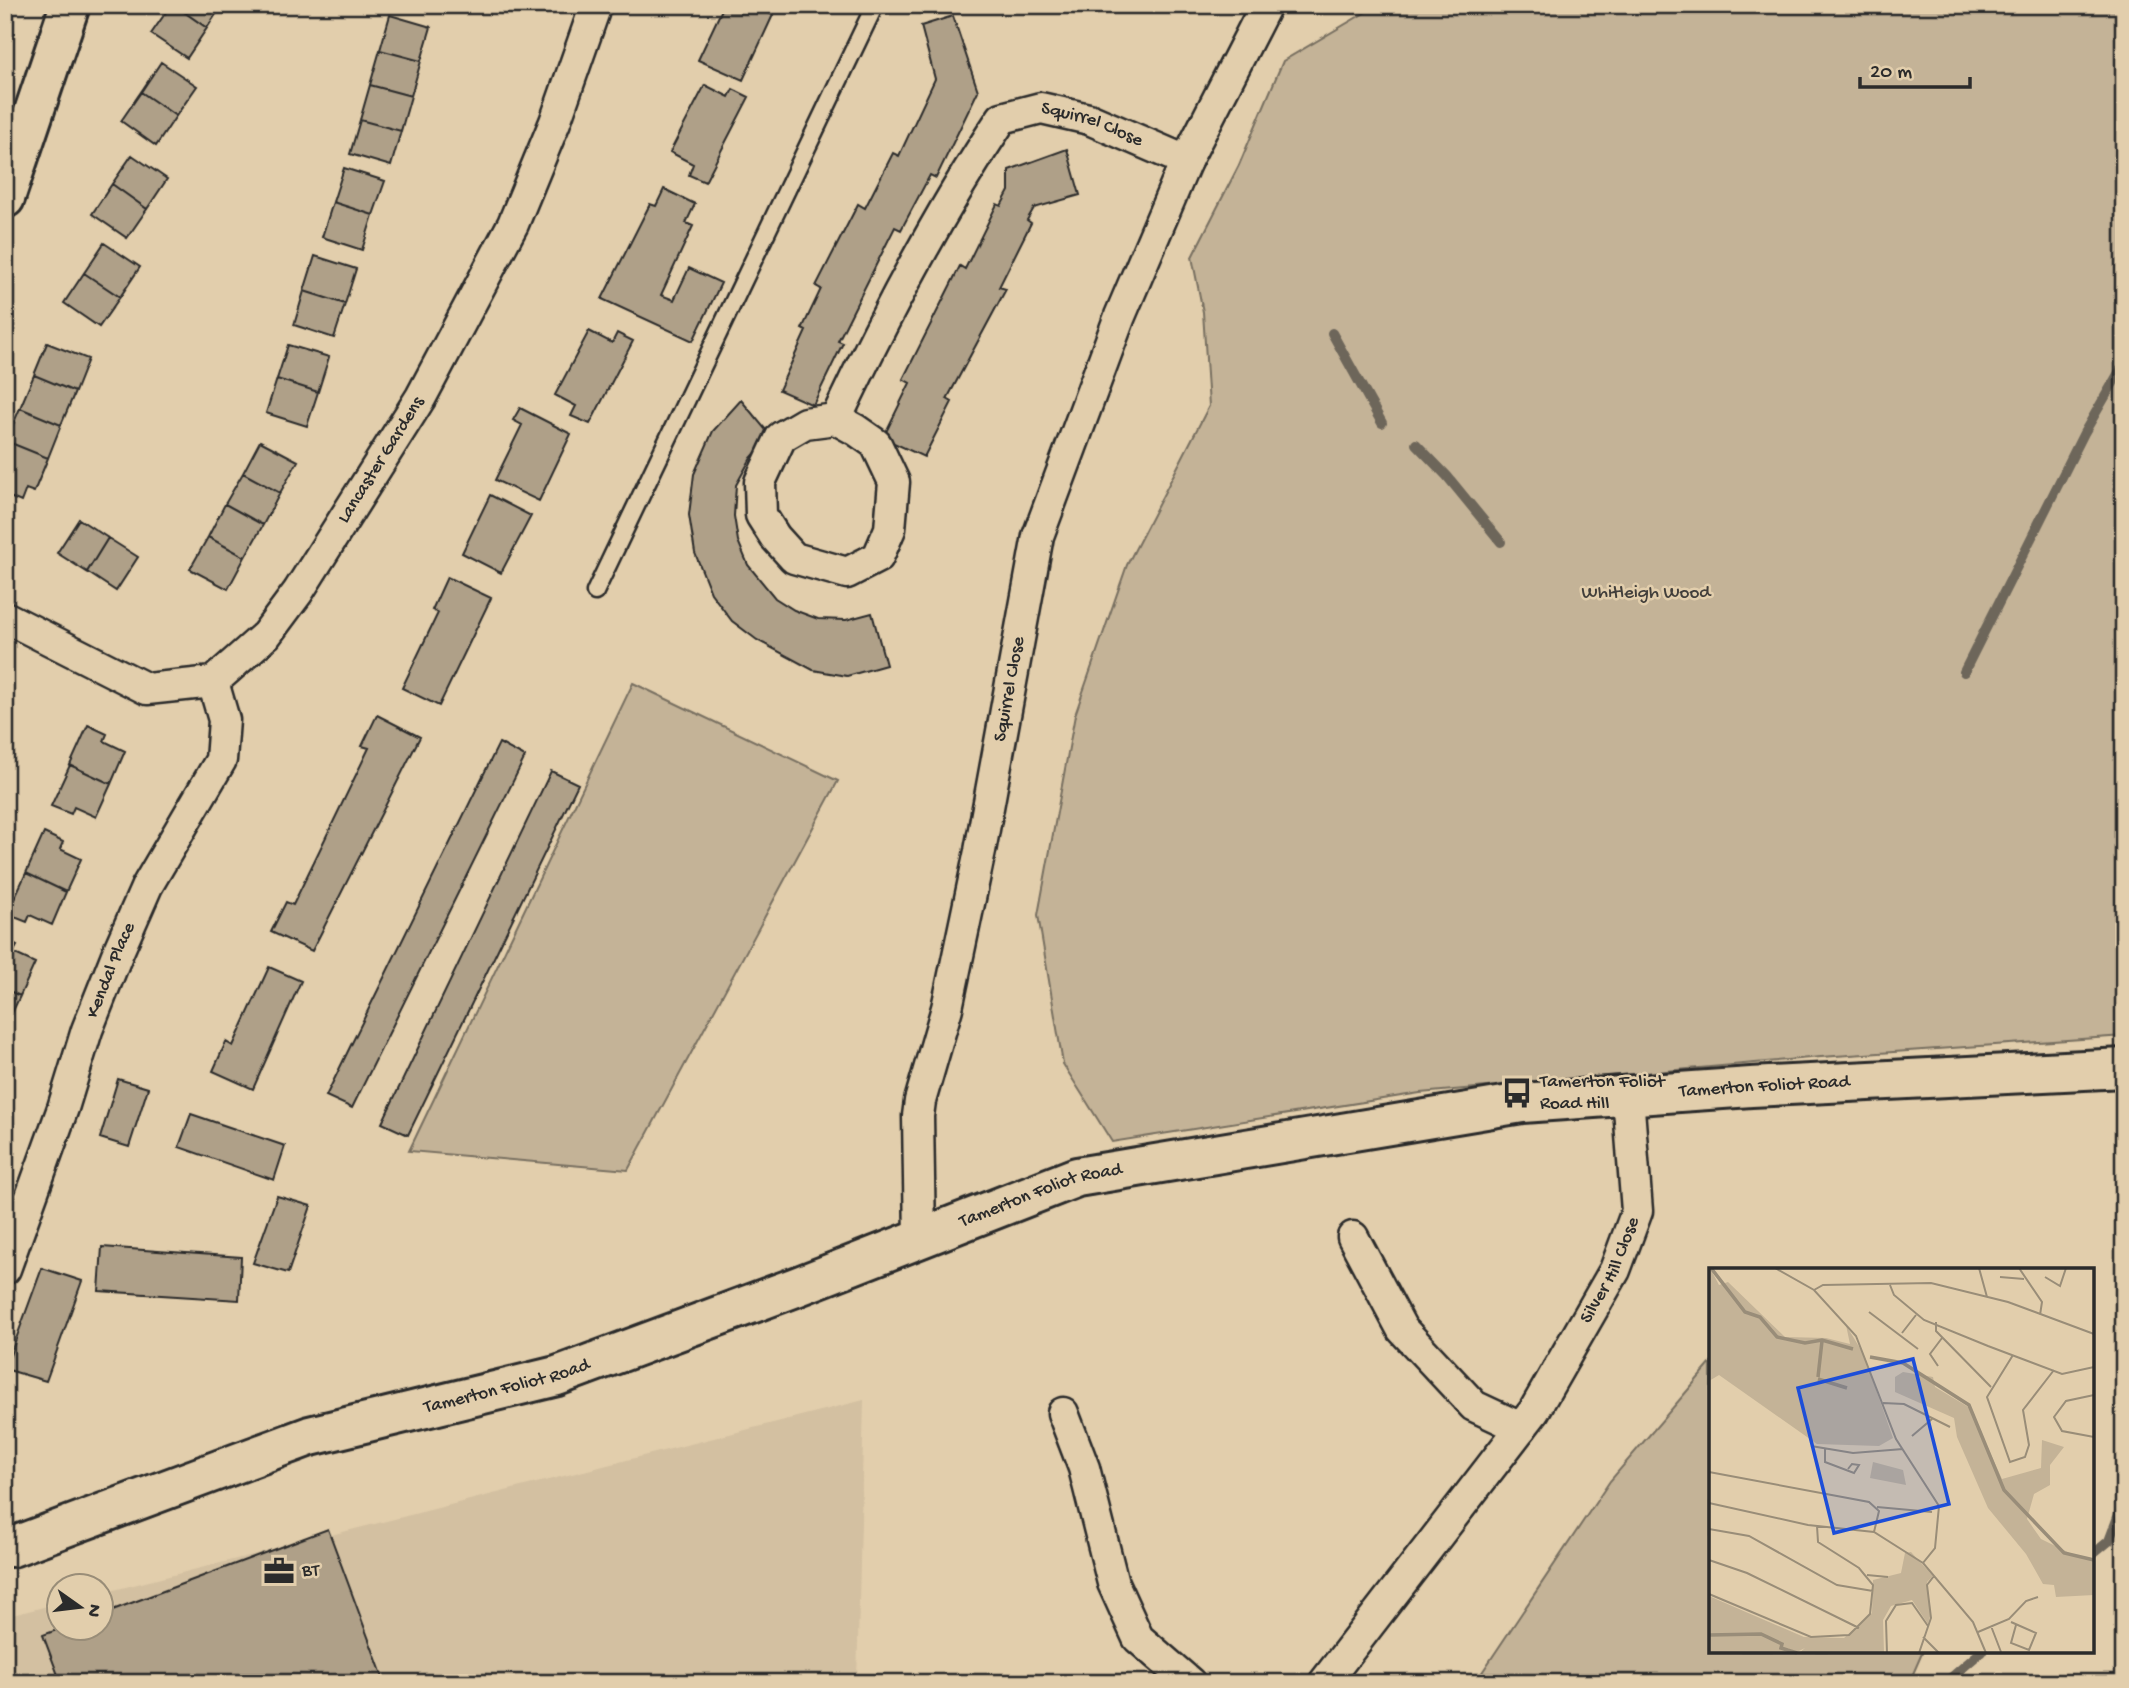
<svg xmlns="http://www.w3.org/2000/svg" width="2129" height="1688" viewBox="0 0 2129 1688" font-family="'Gochi Hand',sans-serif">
<rect width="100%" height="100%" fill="#e2ceac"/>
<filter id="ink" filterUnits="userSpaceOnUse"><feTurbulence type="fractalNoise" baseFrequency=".0143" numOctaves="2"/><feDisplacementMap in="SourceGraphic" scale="14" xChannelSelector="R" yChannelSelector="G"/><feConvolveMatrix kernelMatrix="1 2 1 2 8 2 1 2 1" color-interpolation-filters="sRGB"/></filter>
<g filter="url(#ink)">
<path fill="#d3c0a1" d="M 864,1400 L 857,1683 L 5,1683 L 5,1617 L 59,1603 L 60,1628 L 102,1628 L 102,1593 Z"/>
<path fill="#c4b397" stroke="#786f61" stroke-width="2" d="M 1378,5 L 2124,5 L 2124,1036 L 1821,1057 L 1420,1093 L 1112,1142 L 1063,1064 L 1038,915 L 1075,715 L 1127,565 L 1209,406 L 1203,312 L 1192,257 L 1239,165 L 1283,61 Z
M 633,683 L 838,781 L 628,1170 L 409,1151 Z
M 1711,1363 L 1711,1651 L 1923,1651 L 1909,1683 L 1475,1683 L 1610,1481 Z"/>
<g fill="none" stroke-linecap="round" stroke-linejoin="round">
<path stroke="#6d665a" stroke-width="10" d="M 1332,333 L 1382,423
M 1416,444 L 1447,476 L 1501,542
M 1964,672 L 2084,433 L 2124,364
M 2092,1555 L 2109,1541 L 2124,1501
M 1945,1683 L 1982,1651"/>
</g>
<path fill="#afa088" stroke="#2b2b2b" stroke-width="2" d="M 171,5 L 174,5 L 207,28 L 187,58 L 151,34 Z
M 174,5 L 222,5 L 207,28 Z
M 724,5 L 752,5 L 773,15 L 743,80 L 698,60 Z
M 390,15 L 431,27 L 421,61 L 380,50 Z
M 953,16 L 978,91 L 936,178 L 930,175 L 901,230 L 895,227 L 838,341 L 843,343 L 813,405 L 779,390 L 806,331 L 802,329 L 821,289 L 816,286 L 858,204 L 865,208 L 893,153 L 899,156 L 935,79 L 921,26 Z
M 380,50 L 421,61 L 411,96 L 370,85 Z
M 161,62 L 197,86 L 176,116 L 141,92 Z
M 370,85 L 411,96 L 401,131 L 360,120 Z
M 705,85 L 729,97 L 733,89 L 749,97 L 705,182 L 689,175 L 693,164 L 670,152 Z
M 141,92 L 176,116 L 156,146 L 121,121 Z
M 360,120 L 401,131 L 391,166 L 350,154 Z
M 1067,149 L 1080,195 L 1034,208 L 1027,220 L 1031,223 L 999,287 L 1006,289 L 947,399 L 952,402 L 924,457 L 883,438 L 910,383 L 903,379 L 960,266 L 965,269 L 997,204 L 1001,206 L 1009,191 L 1009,170 Z
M 132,155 L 167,179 L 147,209 L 112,184 Z
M 344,168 L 385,181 L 373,215 L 333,202 Z
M 112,184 L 147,209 L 127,238 L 92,214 Z
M 664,189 L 695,204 L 686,223 L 693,226 L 661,295 L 674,300 L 689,268 L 721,283 L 693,341 L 602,299 L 650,204 L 656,206 Z
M 333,202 L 373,215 L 362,250 L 322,237 Z
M 104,243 L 140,267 L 120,297 L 84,273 Z
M 315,256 L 356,269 L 345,304 L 304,291 Z
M 84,273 L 120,297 L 99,327 L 64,303 Z
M 304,291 L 345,304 L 334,338 L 294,325 Z
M 589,331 L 612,343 L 617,333 L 633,341 L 590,424 L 571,416 L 576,406 L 555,395 Z
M 47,343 L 88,359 L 75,392 L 34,375 Z
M 288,345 L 329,357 L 318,392 L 277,379 Z
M 34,375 L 75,392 L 61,425 L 20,408 Z
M 277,379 L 318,392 L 307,426 L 266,413 Z
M 741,400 L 771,436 L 751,458 L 736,485 L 734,516 L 738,541 L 748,565 L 775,598 L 794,610 L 818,619 L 846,620 L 872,613 L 886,665 L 847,676 L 813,670 L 757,640 L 732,621 L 711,593 L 695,553 L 689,515 L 694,474 L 713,431 Z
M 20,408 L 61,425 L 48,458 L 6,441 Z
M 520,408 L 571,434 L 539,501 L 495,480 L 522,425 L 513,420 Z
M 6,441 L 48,458 L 34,492 L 26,489 L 21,502 L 5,495 Z
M 260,441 L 298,461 L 280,493 L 243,473 Z
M 243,473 L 280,493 L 263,525 L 225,504 Z
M 490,495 L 531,516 L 501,573 L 462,553 Z
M 225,504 L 263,525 L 245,557 L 208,537 Z
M 79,519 L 108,538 L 87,572 L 57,553 Z
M 208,537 L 245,557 L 228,589 L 190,569 Z
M 108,538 L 138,557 L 116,591 L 87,572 Z
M 447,577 L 491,598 L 439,706 L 402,688 L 438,613 L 432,610 Z
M 377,715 L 420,737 L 312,951 L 271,932 L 286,902 L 293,905 L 369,748 L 362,746 Z
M 88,725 L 107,734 L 104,741 L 125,751 L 111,784 L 70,765 Z
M 499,743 L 525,757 L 352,1108 L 326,1096 Z
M 70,765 L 111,784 L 96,817 L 74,807 L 71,814 L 51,806 Z
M 551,771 L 578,784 L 408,1135 L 382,1123 Z
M 44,833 L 63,842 L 60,849 L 81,859 L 66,892 L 26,873 Z
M 26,873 L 66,892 L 52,925 L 30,915 L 27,922 L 7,914 Z
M 5,940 L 17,946 L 13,953 L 35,963 L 20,996 L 5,989 Z
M 269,967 L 301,981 L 253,1089 L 213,1071 L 226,1042 L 233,1046 Z
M 5,989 L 20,996 L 5,1028 Z
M 118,1079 L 148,1088 L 129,1147 L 100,1138 Z
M 191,1114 L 285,1146 L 274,1180 L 179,1147 Z
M 277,1196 L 311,1206 L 288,1273 L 253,1263 Z
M 102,1247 L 241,1257 L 239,1300 L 99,1291 Z
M 42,1268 L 82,1281 L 46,1381 L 5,1369 Z
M 328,1529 L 385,1683 L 61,1683 L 43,1635 L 62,1628 L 102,1628 L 102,1614 Z"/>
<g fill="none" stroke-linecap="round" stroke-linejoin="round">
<g stroke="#2b2b2b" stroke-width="21">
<path id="service" d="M 595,592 L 875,5"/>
</g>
<g stroke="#2b2b2b" stroke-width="35">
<g id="minor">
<path id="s1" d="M 836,419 C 885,315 938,214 1002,118 L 1041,108 L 1089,119 L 1186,161"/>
<path d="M 836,419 L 856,430 L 876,444 L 894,482 L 890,529 L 878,557 L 847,573 L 794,558 L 775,537 L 761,515 L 760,482 L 781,437 L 805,423 Z"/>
<path id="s2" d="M 5,617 L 147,689 L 213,682 L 266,635 L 298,592 L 421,397 L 513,224 L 555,122 L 596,5"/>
<path d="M 1353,1237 L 1402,1329 L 1474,1406 L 1521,1428"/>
<path id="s3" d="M 920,1239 L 918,1116 L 920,1101 L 947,1008 L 980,851 L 1038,536 L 1120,316 L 1186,161 L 1266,5"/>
<path id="s4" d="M 5,1269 L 63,1108 L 87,1030 L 118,952 L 147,886 L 221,760 L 224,720 L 213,682"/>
<path d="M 1063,1413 L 1084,1468 L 1113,1583 L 1138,1638 L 1190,1683"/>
<path id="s5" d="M 1324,1683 L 1534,1411 L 1615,1270 L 1637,1211 L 1628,1096"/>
</g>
</g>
<g stroke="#2b2b2b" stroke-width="44">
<path id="tertiary" d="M 5,198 L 70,5"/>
</g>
<g stroke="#2b2b2b" stroke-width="44">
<g id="secondary">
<path id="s6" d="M 5,1547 L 12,1547 L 310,1436 L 557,1376 L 796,1287 L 1077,1177 L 1522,1103 L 1751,1087 L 2124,1068"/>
</g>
</g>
<use href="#service" stroke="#e2ceac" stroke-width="16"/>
<use href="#minor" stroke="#e2ceac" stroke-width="30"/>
<use href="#tertiary" stroke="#e2ceac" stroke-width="38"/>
<use href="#secondary" stroke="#e2ceac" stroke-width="38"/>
</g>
</g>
<defs>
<g id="bus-bare" transform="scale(2.415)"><path d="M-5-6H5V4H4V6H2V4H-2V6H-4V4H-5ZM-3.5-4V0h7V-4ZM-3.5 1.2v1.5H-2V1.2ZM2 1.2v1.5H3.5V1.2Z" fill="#2b2b2b" stroke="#e2ceac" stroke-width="2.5" paint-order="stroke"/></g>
<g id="office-bare" transform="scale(2.415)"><path d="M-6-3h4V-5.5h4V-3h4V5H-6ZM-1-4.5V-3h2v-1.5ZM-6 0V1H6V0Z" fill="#2b2b2b" stroke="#e2ceac" stroke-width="2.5" paint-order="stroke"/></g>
</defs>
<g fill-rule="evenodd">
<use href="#bus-bare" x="1517" y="1093"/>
<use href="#office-bare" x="279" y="1571"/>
</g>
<g text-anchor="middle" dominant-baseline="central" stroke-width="5" stroke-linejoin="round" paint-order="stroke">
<g font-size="19" fill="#2b2b2b" stroke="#e2ceac">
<text stroke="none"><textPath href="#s1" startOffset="438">Squirrel Close</textPath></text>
<text stroke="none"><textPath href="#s2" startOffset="506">Lancaster Gardens</textPath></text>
<text stroke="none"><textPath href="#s3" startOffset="560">Squirrel Close</textPath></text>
<text stroke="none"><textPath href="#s4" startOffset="317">Kendal Place</textPath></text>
<text stroke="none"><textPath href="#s6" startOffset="1830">Tamerton Foliot Road</textPath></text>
<text stroke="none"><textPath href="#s6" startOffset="1096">Tamerton Foliot Road</textPath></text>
<text stroke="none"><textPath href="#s5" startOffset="504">Silver Hill Close</textPath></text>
<text stroke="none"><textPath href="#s6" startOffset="528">Tamerton Foliot Road</textPath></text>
</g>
<g font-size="19" fill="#423f3b" stroke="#e2ceac">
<text x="1646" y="593">Whitleigh Wood</text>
</g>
<g font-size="19" fill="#2b2b2b" stroke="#e2ceac" text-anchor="start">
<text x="1540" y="1082">Tamerton Foliot<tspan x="1540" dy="22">Road Hill</tspan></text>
<text x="302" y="1571">BT</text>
</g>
</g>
<g transform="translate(1709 1268)">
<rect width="385" height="385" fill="#e2ceac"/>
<path d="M 1,0 L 10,17 L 19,14 L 76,69 L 117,70 L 141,76 L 137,57 L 155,87 L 184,170 L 170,178 L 108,176 L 10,107 L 0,113 ZM 194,104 L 224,109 L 226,119 L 261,140 L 293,211 L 332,200 L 333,172 L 355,179 L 341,197 L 341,217 L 325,226 L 318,251 L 332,271 L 371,290 L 385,290 L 385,327 L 347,329 L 345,317 L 334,316 L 317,286 L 279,240 L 248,169 L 245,150 L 186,124 L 186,109 ZM 164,194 L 194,202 L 197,217 L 161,210 ZM 202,284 L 224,308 L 218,314 L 222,345 L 219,356 L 203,332 L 182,338 L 174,352 L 175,385 L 90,385 L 96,380 L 88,384 L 78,380 L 85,385 L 0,385 L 0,328 L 95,369 L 135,370 L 163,345 L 164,312 L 192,305 L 196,285 Z" fill="#c4b397"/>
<path fill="none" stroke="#998d79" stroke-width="3.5" d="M 2,0 L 36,44 L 51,49 L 68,69 L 96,75 L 113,72 L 144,81M 161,89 L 194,95 L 260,137 L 295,222 L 355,285 L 385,292M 109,109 L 113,73M 109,111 L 138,120M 0,367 L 52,366 L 73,376 L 72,380 L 88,385"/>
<path fill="none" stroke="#998d78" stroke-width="2" d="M 66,0 L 105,22 L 147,68 L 187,171 L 230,238 L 226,280 L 214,295 L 264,354 L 277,385M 270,0 L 278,29M 310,0 L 333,34 L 331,47M 291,9 L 315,11M 336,9 L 351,18 L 357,0M 181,17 L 185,27 L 215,52 L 279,78 L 353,106 L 385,99M 105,22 L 114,17 L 222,15 L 299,34 L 385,66M 160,44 L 209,81M 227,54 L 227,63 L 282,119M 193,65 L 207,47M 304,87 L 278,129 L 301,194 L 316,189 L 320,177 L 314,142 L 345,102M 229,98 L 221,86 L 233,70M 385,127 L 357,133 L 345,149 L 353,163 L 385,169M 174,135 L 195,136 L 241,159M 203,168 L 223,151M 102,178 L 144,185 L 194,181M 116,181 L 116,194 L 145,205 L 150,197 L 143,196 L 139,201M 0,204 L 160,234 L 170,243 L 165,264M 0,235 L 99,257 L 165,264 L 214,295M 168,239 L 223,244M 0,261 L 40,268 L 128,317 L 164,323M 0,292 L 38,305 L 150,360M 158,307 L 179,309M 0,326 L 102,369 L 140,367 L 161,346 L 164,317 L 150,300 L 109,274 L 108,258M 302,354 L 327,365 L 320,382 L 302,375 L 307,357M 282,358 L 292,384M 269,364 L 300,351 L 317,333 L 329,329M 214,369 L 230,385M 178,385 L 177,353 L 187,337 L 203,335 L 219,358M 210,385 L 222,350 L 218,317 L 225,308"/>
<path fill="#1d4ed8" fill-opacity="0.15" stroke="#1d4ed8" stroke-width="3.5" d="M 204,91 L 240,236 L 125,265 L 89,120 Z"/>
<rect width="385" height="385" fill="none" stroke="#2b2b2b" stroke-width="3.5"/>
</g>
<rect width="2129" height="1688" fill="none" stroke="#e2ceac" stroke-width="28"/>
<rect x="14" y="14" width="2101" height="1660" fill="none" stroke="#2b2b2b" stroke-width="2.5" filter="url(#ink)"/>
<g transform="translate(80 1607) rotate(104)"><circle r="33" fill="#e2ceac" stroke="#998d78" stroke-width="2"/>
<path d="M0-5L12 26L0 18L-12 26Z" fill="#2b2b2b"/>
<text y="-10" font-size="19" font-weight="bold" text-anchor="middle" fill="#2b2b2b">N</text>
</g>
<path d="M1860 77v10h110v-10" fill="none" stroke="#2b2b2b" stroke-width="3.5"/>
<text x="1870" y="77" font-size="21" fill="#2b2b2b" stroke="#e2ceac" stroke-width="5" paint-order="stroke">20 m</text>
</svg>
